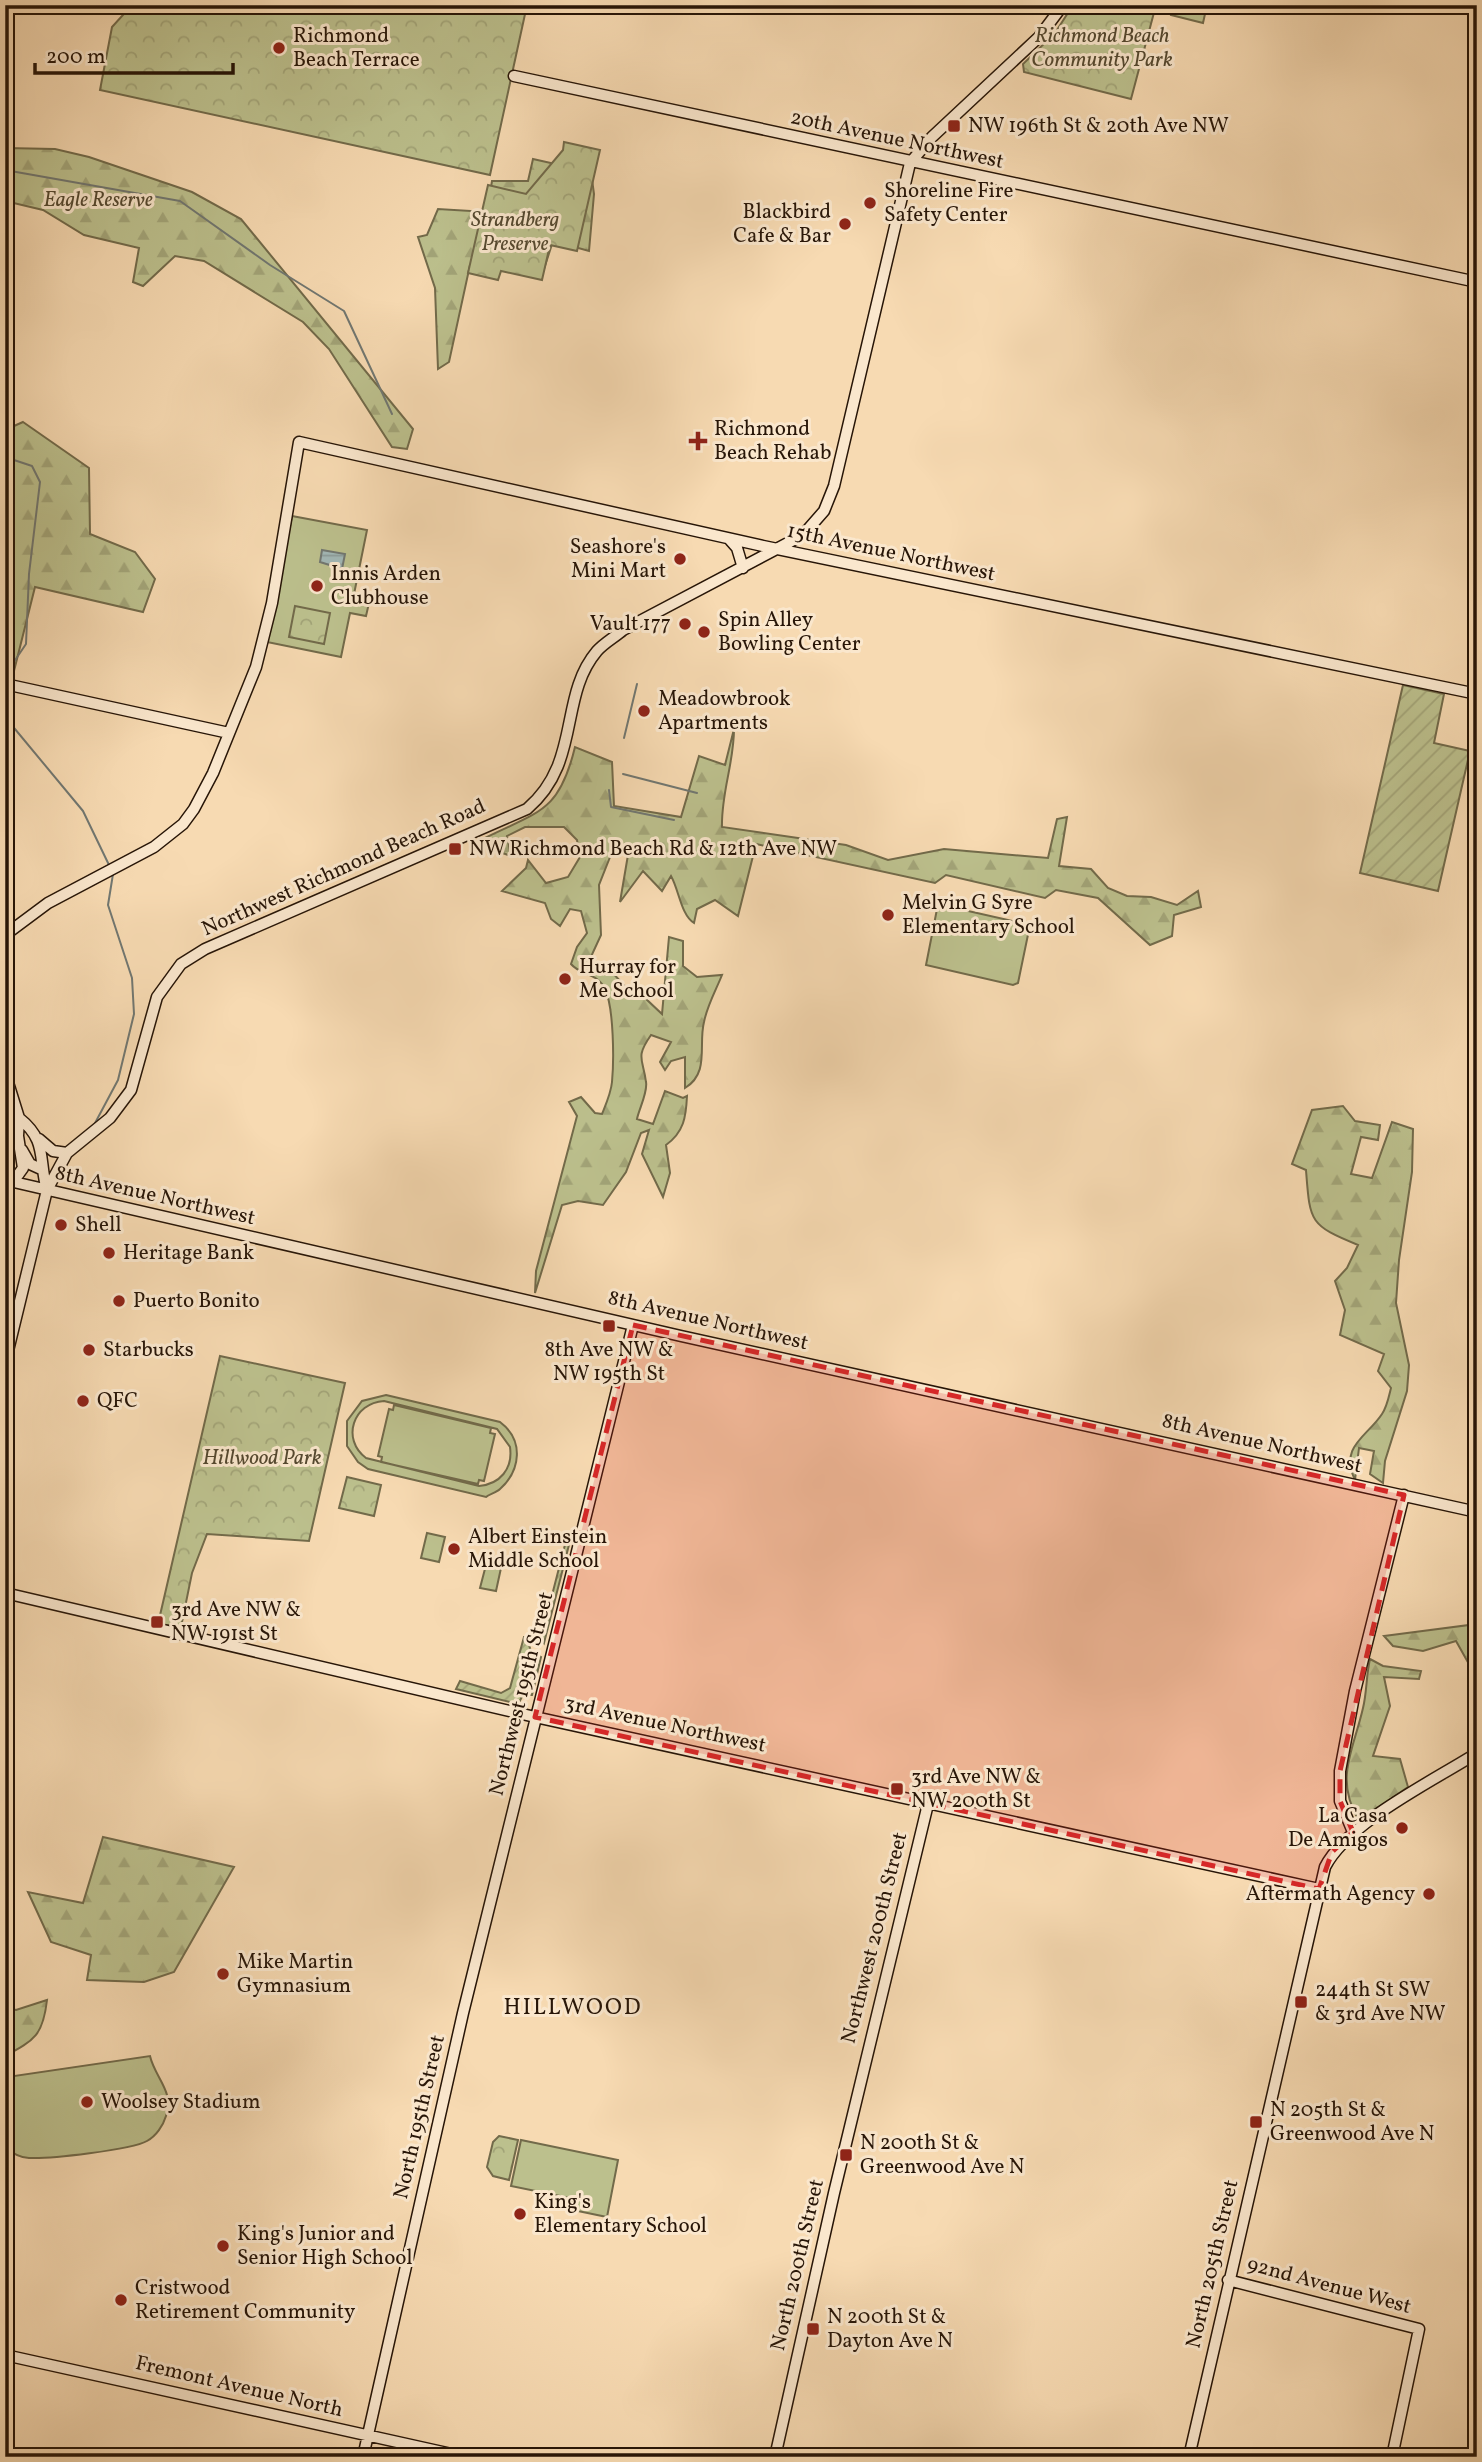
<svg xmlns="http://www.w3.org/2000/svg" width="1482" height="2462" viewBox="0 0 1482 2462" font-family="Vollkorn,serif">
<defs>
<pattern id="forest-firs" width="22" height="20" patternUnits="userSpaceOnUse" patternTransform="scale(1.75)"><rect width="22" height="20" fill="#bcc08d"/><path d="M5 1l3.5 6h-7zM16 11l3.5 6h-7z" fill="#a2a478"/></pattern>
<pattern id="park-crowns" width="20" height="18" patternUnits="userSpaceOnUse" patternTransform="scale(1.75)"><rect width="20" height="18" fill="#bcc08d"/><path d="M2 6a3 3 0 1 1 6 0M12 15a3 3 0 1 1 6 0" fill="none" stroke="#a2a478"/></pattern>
<pattern id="garden-furrows" width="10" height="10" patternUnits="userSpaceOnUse" patternTransform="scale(1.75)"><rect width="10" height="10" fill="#bcc08d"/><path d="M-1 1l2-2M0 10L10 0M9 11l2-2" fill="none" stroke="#a2a478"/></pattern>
<pattern id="water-rules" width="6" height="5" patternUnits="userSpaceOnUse" patternTransform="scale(1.75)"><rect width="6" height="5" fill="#a2b8b7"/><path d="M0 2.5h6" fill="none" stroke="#8c9d9c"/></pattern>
</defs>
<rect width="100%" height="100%" fill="#f7dab2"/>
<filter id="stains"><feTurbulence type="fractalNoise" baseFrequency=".00286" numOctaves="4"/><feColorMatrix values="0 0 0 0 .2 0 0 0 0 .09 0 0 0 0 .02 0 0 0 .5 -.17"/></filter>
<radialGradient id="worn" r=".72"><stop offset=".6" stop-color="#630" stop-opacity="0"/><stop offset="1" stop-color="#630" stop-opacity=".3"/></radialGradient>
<path fill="#bcc08d" stroke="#726a4a" stroke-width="2" fill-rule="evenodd" d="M 292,516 L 367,530 L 353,599 L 369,603 L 366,616 L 350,613 L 341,657 L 267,642 Z
M 946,906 L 1030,925 L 1018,983 L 1013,985 L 926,965 L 937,909 Z
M 386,1395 L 500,1422 C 524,1440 521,1470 500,1489 C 496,1493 489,1494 486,1497 L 368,1469 L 358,1462 L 347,1446 L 347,1421 L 362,1401 ZM 384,1401 L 497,1429 L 510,1447 C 513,1469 500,1484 479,1486 L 366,1458 C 341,1439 353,1403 384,1401 Z
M 394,1405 L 491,1428 L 490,1433 L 495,1434 L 484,1481 L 479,1480 L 478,1484 L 381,1462 L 382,1457 L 378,1456 L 389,1409 L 393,1410 Z
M 427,1533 L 445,1537 L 439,1562 L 421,1558 Z
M 486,1565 L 501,1568 L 496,1591 L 480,1588 Z
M 150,2056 C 155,2078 175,2092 166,2116 C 163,2126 156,2136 147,2141 C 131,2150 49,2159 29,2158 C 20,2158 12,2153 5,2147 L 7,2077 Z
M 521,2140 L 618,2160 L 607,2217 L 568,2209 L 570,2198 L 511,2186 Z"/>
<path fill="url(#forest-firs)" stroke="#726a4a" stroke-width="2" d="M 5,148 L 55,149 L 89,157 L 192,192 L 241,219 L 413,429 L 407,449 L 392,447 L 329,349 L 303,322 L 204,261 L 175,256 L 143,286 L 133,282 L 139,248 L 84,235 L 43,210 L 5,201 Z
M 533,159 L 591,172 L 594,194 L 589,251 L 553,241 L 543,272 L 470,265 L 449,362 L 438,369 L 435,288 L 418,237 L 427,235 L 438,209 L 487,212 L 492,181 L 528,181 Z
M 23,422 L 89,468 L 90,534 L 135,552 L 155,579 L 143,612 L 35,587 L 13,675 L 5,672 L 5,527 L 12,479 L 5,476 L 5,430 Z
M 734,729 C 734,763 721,793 722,827 L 846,845 L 888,860 L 944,849 L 1048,858 L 1057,819 L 1067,817 L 1059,866 L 1091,869 L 1108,888 L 1127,896 L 1151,897 L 1177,905 L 1198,891 L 1201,907 L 1174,915 L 1172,936 L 1150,945 L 1098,898 L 1056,890 L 1045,898 L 946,875 L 935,883 L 756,844 L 738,916 L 715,900 L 697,909 L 694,923 C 681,915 679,890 671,876 L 662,891 L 643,871 L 620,902 L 629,849 L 614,847 L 599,885 L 601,935 L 589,961 L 611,971 L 633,995 L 646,999 L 662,1014 L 669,937 L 683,941 L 683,966 L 697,977 L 722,975 C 716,990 707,1006 704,1022 C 698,1045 710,1073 685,1088 L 685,1057 L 671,1061 L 665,1070 L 660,1062 L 671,1042 L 651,1035 C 635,1058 643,1058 646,1082 C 648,1092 639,1109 637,1119 L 653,1124 L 665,1091 L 683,1098 L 687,1096 C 686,1117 684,1132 666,1145 L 670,1173 L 663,1197 L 642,1154 L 649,1130 L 641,1133 L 626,1172 L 603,1205 L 578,1201 L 562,1205 L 535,1293 L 536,1271 L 577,1116 L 569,1102 L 581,1097 L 595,1113 L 602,1114 C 606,1104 611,1093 612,1082 C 614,1061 614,1008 605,989 C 597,972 581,976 571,964 L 577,947 L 587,933 L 581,911 L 570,909 L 560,926 L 551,919 L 545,903 L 502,891 L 526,868 L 528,860 L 546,883 L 568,877 L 580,857 L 577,840 L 564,827 L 525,827 L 507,836 L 511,856 L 497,851 L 483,839 C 539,811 559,813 575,747 L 612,762 L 614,806 L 681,817 L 699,756 L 725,765 Z
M 1343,1106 L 1355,1121 L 1380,1125 L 1378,1140 L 1361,1137 L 1351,1174 L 1372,1178 L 1392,1122 L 1413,1129 L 1412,1172 L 1399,1260 L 1396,1303 L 1409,1365 L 1407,1391 L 1385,1461 L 1383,1483 L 1370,1474 L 1374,1451 L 1359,1448 L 1355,1480 C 1339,1446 1367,1437 1382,1414 C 1387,1407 1389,1396 1391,1388 L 1378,1371 L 1384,1354 L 1340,1335 L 1345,1310 L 1335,1281 L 1347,1268 L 1358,1245 C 1309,1225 1310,1222 1306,1170 L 1292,1164 L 1312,1110 Z
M 1477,1624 L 1477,1671 L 1474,1673 L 1456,1641 L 1423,1651 L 1393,1646 L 1384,1636 Z
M 1370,1659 L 1383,1666 L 1421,1671 L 1419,1679 L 1384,1677 L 1390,1706 L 1373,1756 L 1400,1759 L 1408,1787 L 1359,1821 C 1334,1778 1353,1752 1363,1708 C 1367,1692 1366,1676 1370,1659 Z
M 103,1837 L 234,1867 L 174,1972 L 144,1982 L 87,1980 L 91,1955 L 51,1942 L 28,1892 L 83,1903 Z
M 47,2000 C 43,2035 35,2040 5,2056 L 5,2007 L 16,2010 Z"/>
<path fill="url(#park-crowns)" stroke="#726a4a" stroke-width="2" d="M 132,5 L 527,5 L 490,175 L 100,90 L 112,27 Z
M 1073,5 L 1156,5 L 1131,99 L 1024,72 L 1023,64 L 1055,33 Z
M 1173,5 L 1207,5 L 1203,23 L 1171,15 Z
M 564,142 L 600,150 L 577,251 L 550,245 L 542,280 L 501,271 L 498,280 L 468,273 L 488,185 L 526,194 L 563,150 Z
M 295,606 L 330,613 L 324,644 L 289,637 Z
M 220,1356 L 345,1383 L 309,1541 L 207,1534 L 192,1573 L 181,1627 L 158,1624 Z
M 347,1477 L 381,1485 L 374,1516 L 339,1508 Z
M 499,2136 L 518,2140 L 509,2180 L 493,2176 L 487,2167 L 493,2142 Z"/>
<path fill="url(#garden-furrows)" stroke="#726a4a" stroke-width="2" d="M 1403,685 L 1444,694 L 1434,743 L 1470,751 L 1438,891 L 1360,873 Z
M 568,1533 L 572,1533 L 544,1643 L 541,1638 Z
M 524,1637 L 527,1637 L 531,1652 L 541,1657 L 532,1695 L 523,1695 L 518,1704 L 456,1689 L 460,1681 L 501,1693 L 510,1688 Z"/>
<path fill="url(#water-rules)" stroke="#717771" stroke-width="2" d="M 322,550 L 345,554 L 342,569 L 320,562 Z"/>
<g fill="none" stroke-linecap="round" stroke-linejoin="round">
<path stroke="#717771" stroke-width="2" d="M 5,170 L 180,201 L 270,265 L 344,311 L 392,414
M 5,457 L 32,466 L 40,482 L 29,574 L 26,644 L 5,675
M 5,717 L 83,811 L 109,865
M 624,738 L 637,684
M 623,774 L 697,793
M 609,790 L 611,807 L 674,820
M 94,1125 L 118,1080 L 134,1014 L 132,978 L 108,905 L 113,874"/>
<g stroke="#271507" stroke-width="13">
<path id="secondary" d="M 514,76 L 1477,282
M 729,539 L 737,548 L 743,568
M 5,684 L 229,733
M 5,935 L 48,903 L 154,847 L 183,824 L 194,809 L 213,773 L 256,667 L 272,603 L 299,442 L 763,546 L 1477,694
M 5,1073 L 19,1118 L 18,1136 L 23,1168 L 13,1182
M 19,1118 C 48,1141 38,1159 47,1190
M 39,1139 L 53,1151 L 67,1153
M 22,1150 L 30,1164 L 41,1169
M 5,1180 L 681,1336 L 1477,1512
M 5,1363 L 47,1190 L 67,1153 L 110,1118 L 131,1090 L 157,997 L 181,964 L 205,949 L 527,809 C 582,762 558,697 597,651 C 604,643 615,637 623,630 L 803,535 L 824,511 L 834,486 L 910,163 L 932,137 L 1039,37 L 1063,5
M 5,1593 L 535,1717 L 1319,1889
M 1353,1832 L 1340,1801 L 1340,1771 L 1355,1691 L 1404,1495
M 1228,2280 L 1419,2329 L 1392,2457
M 5,2355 L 465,2457
M 363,2457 L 463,2013 L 633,1325
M 775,2457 L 834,2193 L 928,1804
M 1189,2457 L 1325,1867 C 1348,1822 1433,1781 1477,1753"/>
</g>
<use href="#secondary" stroke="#fae7cd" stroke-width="10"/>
</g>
<path fill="#d62828" fill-opacity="0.2" stroke="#d62828" stroke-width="5" stroke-dasharray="14 9" stroke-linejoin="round" d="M 633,1325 L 1404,1495 L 1340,1771 L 1340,1801 L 1353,1832 L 1332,1852 L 1319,1889 L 535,1717 Z"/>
<g fill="#8f2418" stroke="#fae7cd" stroke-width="2.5">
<circle cx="279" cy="48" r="7"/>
<rect x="947" y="119" width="14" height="14" rx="3.5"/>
<circle cx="870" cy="203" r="7"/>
<circle cx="845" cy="224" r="7"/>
<path d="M694.5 430.5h7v7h7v7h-7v7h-7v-7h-7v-7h7z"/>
<circle cx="680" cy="559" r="7"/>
<circle cx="317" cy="586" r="7"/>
<circle cx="685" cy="624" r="7"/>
<circle cx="704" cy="632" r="7"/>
<circle cx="644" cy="711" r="7"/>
<rect x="448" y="842" width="14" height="14" rx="3.5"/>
<circle cx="888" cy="915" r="7"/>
<circle cx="565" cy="979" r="7"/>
<circle cx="61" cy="1225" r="7"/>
<circle cx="109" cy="1253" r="7"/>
<circle cx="119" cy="1301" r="7"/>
<rect x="602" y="1319" width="14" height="14" rx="3.5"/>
<circle cx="89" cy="1350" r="7"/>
<circle cx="83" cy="1401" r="7"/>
<circle cx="454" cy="1549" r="7"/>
<rect x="150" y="1615" width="14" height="14" rx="3.5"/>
<rect x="890" y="1782" width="14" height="14" rx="3.5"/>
<circle cx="1402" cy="1828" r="7"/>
<circle cx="1429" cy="1894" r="7"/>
<circle cx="223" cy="1974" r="7"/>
<rect x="1294" y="1995" width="14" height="14" rx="3.5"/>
<circle cx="87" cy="2102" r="7"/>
<rect x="1249" y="2115" width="14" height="14" rx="3.5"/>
<rect x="839" y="2148" width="14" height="14" rx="3.5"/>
<circle cx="520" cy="2214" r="7"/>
<circle cx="223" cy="2246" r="7"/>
<circle cx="121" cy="2300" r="7"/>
<rect x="806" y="2322" width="14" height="14" rx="3.5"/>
</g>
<g text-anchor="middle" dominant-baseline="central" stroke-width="6" stroke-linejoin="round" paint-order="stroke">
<g font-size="21" fill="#271507" stroke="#fae7cd" text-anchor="start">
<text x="293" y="36">Richmond<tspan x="293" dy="24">Beach Terrace</tspan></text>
<text x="968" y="126">NW 196th St &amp; 20th Ave NW</text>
<text x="884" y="191">Shoreline Fire<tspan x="884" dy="24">Safety Center</tspan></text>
<text x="831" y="212" text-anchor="end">Blackbird<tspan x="831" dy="24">Cafe &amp; Bar</tspan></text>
<text x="714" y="429">Richmond<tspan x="714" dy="24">Beach Rehab</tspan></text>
<text x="666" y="547" text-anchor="end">Seashore's<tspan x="666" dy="24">Mini Mart</tspan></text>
<text x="331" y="574">Innis Arden<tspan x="331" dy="24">Clubhouse</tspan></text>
<text x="718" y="620">Spin Alley<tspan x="718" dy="24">Bowling Center</tspan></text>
<text x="671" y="624" text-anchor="end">Vault 177</text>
<text x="658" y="699">Meadowbrook<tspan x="658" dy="24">Apartments</tspan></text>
<text x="469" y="849">NW Richmond Beach Rd &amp; 12th Ave NW</text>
<text x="902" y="903">Melvin G Syre<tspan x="902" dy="24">Elementary School</tspan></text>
<text x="579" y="967">Hurray for<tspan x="579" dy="24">Me School</tspan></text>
<text x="75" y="1225">Shell</text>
<text x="123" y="1253">Heritage Bank</text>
<text x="133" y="1301">Puerto Bonito</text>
<text x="103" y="1350">Starbucks</text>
<text x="609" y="1350" text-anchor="middle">8th Ave NW &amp;<tspan x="609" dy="24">NW 195th St</tspan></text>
<text x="97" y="1401">QFC</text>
<text x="468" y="1537">Albert Einstein<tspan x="468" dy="24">Middle School</tspan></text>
<text x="171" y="1610">3rd Ave NW &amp;<tspan x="171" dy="24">NW 191st St</tspan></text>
<text x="911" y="1777">3rd Ave NW &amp;<tspan x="911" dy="24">NW 200th St</tspan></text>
<text x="1388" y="1816" text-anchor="end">La Casa<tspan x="1388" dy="24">De Amigos</tspan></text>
<text x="1415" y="1894" text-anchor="end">Aftermath Agency</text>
<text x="237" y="1962">Mike Martin<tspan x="237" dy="24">Gymnasium</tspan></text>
<text x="1315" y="1990">244th St SW<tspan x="1315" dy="24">&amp; 3rd Ave NW</tspan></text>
<text x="101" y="2102">Woolsey Stadium</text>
<text x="1270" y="2110">N 205th St &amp;<tspan x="1270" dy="24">Greenwood Ave N</tspan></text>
<text x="860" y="2143">N 200th St &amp;<tspan x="860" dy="24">Greenwood Ave N</tspan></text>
<text x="534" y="2202">King's<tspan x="534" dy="24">Elementary School</tspan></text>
<text x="237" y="2234">King's Junior and<tspan x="237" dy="24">Senior High School</tspan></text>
<text x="135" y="2288">Cristwood<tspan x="135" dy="24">Retirement Community</tspan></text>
<text x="827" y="2317">N 200th St &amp;<tspan x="827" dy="24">Dayton Ave N</tspan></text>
</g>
<g font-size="21" font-style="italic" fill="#54482f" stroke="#fae7cd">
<text x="1102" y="36">Richmond Beach<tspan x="1102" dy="24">Community Park</tspan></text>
<text x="98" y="200">Eagle Reserve</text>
<text x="515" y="220">Strandberg<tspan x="515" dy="24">Preserve</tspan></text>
<text x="262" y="1458">Hillwood Park</text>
</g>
<g font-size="21" fill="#271507" stroke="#fae7cd">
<text transform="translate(897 140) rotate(12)">20th Avenue Northwest</text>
<text transform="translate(891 553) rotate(12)">15th Avenue Northwest</text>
<text transform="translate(344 868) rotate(-24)">Northwest Richmond Beach Road</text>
<text transform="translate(155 1196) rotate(13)">8th Avenue Northwest</text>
<text transform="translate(708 1321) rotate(13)">8th Avenue Northwest</text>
<text transform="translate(1262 1444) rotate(13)">8th Avenue Northwest</text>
<text transform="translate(522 1694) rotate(-76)">Northwest 195th Street</text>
<text transform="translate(665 1725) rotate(12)">3rd Avenue Northwest</text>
<text transform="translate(875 1938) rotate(-76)">Northwest 200th Street</text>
<text transform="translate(420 2117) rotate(-77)">North 195th Street</text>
<text transform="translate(1213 2264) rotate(-77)">North 205th Street</text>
<text transform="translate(798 2265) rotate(-77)">North 200th Street</text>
<text transform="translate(1329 2286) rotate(15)">92nd Avenue West</text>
<text transform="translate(239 2387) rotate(13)">Fremont Avenue North</text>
</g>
<g font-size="23" letter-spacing="2" fill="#271507" stroke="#fae7cd">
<text x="573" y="2008">HILLWOOD</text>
</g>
</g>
<rect width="1482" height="2462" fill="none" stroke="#f7dab2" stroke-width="28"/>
<rect x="7" y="7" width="1468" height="2448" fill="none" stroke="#271507" stroke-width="3.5"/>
<rect x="14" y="14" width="1454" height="2434" fill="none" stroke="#271507" stroke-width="2"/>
<path d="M35 63v10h198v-10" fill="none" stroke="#271507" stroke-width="3.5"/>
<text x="46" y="63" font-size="21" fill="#271507" stroke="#fae7cd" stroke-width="5" paint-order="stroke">200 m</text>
<rect width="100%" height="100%" filter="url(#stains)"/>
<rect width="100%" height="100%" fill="url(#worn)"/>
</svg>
